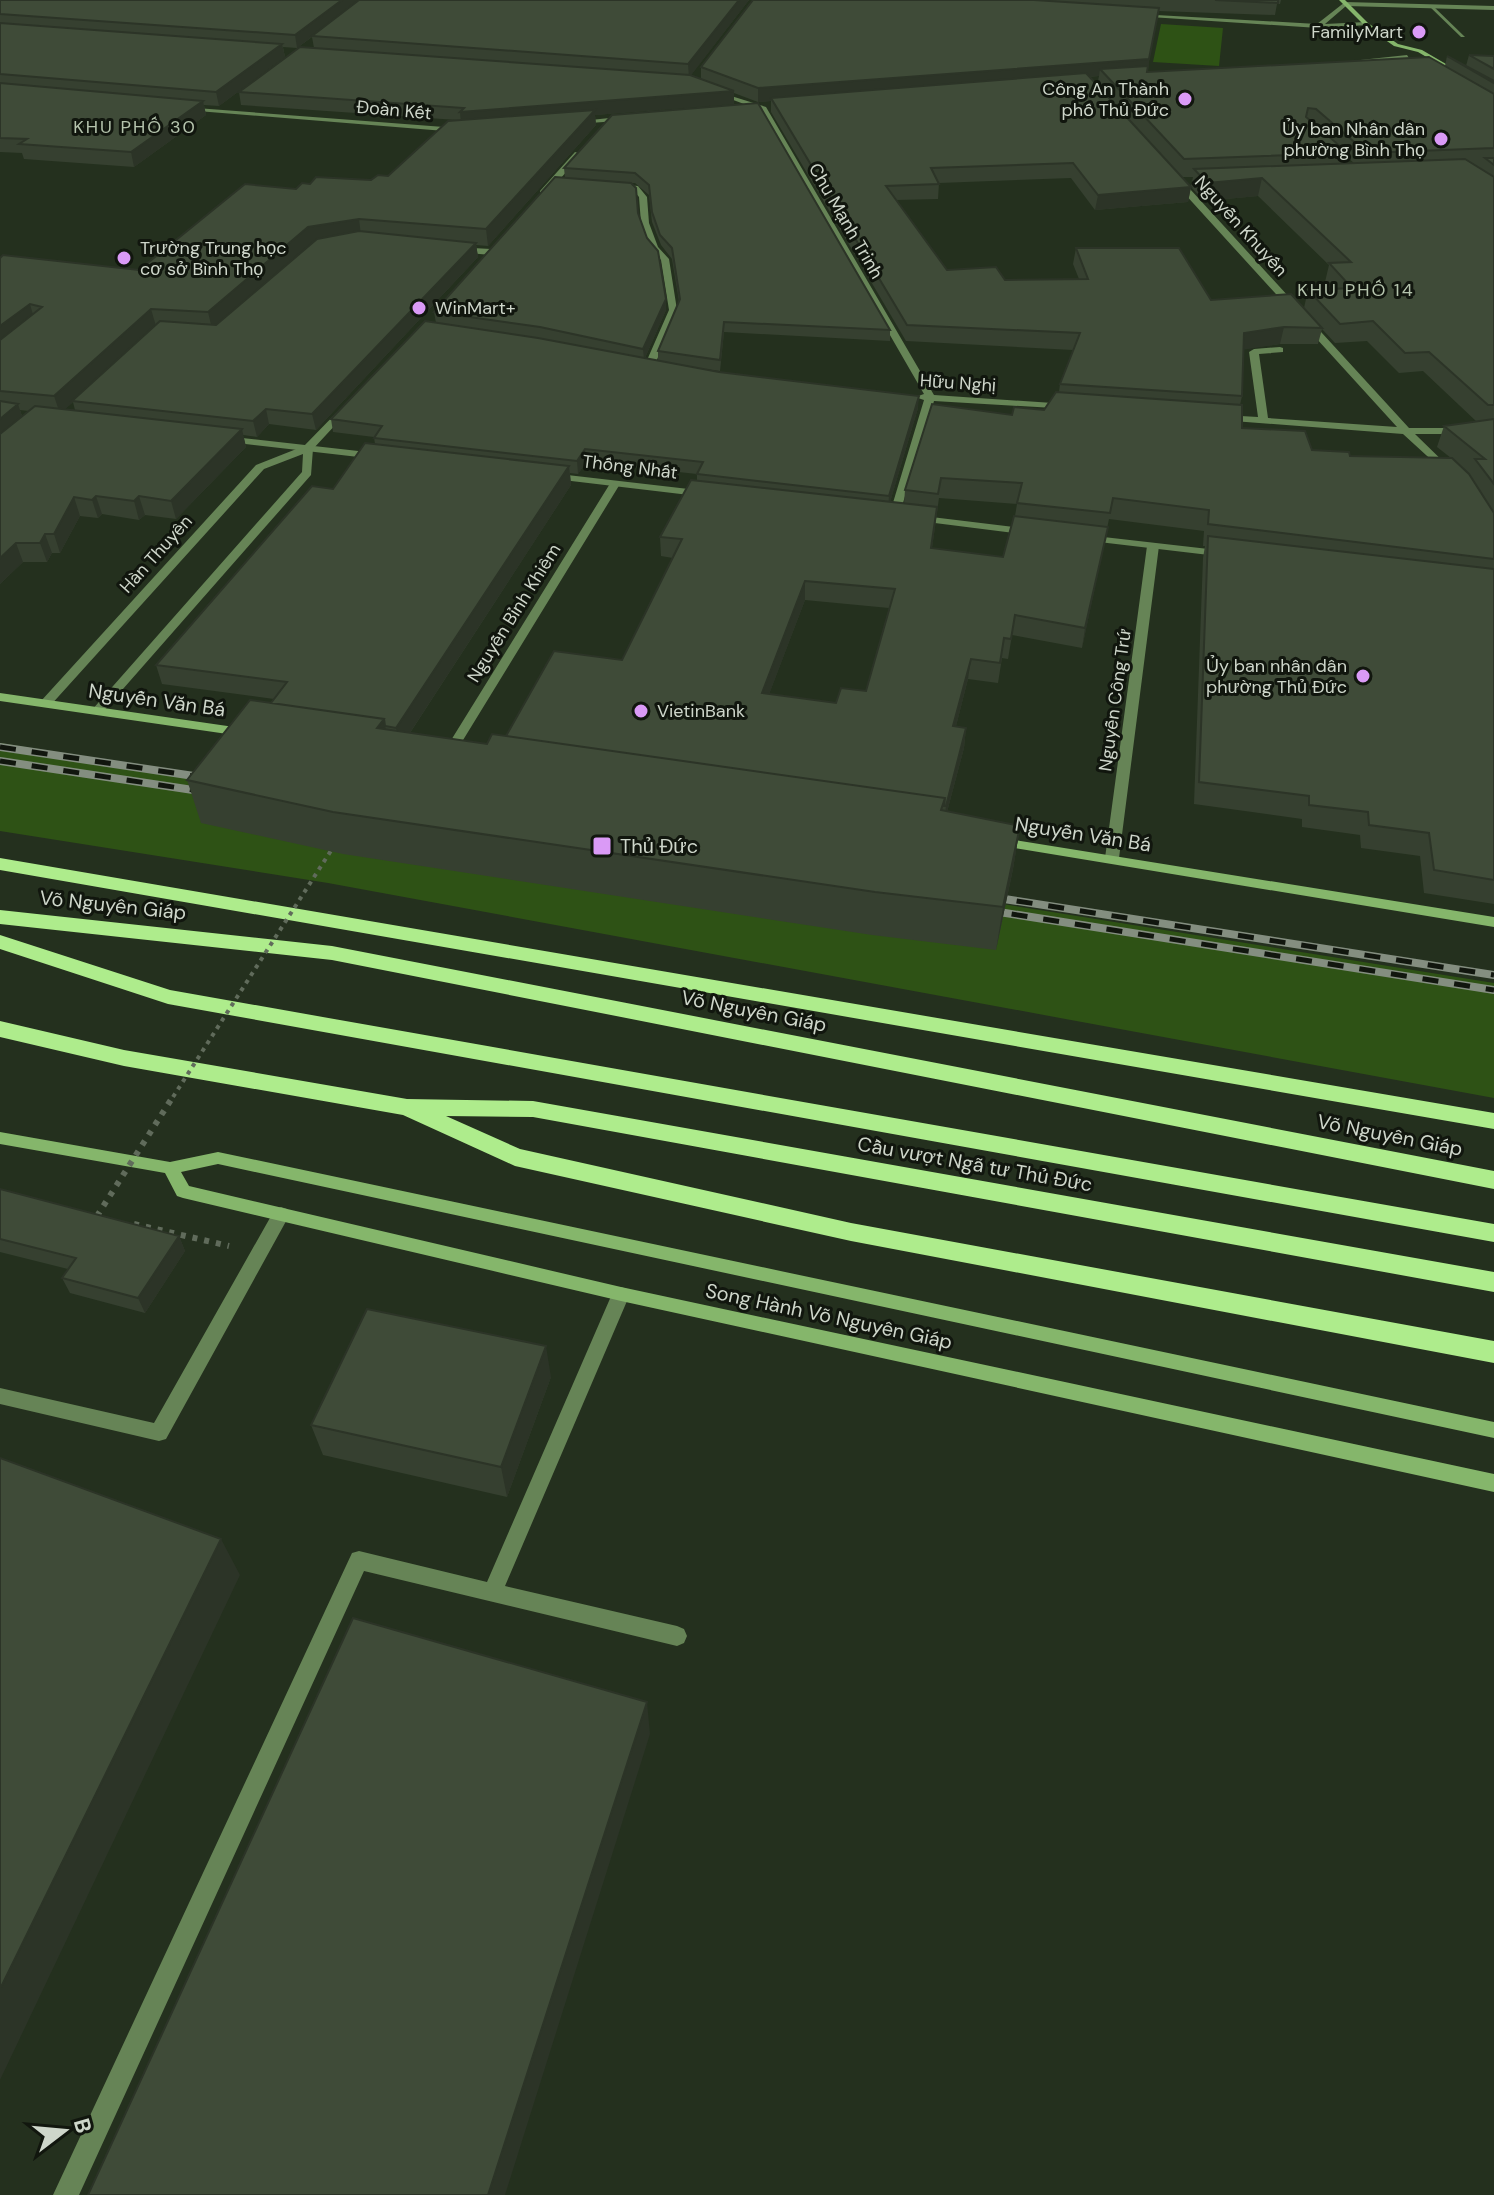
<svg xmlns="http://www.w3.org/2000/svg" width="1494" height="2195" viewBox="0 0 1494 2195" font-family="'DM Sans',sans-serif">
<rect width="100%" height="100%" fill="#24301e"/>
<path fill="#2e5215" d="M 1161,24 L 1223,28 L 1219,66 L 1153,62 Z
M 0,743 L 1494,983 L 1494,1098 L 328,883 L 0,831 Z"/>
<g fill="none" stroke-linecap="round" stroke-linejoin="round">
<path stroke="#606b5b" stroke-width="6" stroke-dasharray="5 7" stroke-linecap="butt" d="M 134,1224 L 229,1246"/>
<path fill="#668456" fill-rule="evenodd" d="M 1428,5 L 1432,5 L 1465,37 L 1461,37 Z
M 615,184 L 638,186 L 647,197 L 649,223 L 658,247 L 669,259 L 677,310 L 654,367 L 649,370 L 644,367 L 669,310 L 661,260 L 650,248 L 641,223 L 639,197 L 633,190 L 612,188 Z
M 454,247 L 491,249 L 495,252 L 491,255 L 457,252 L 453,249 Z
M 281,1207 L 287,1209 L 290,1214 L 166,1439 L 159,1441 L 0,1404 L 0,1388 L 154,1423 L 275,1209 Z
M 621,1287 L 627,1289 L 630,1294 L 505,1586 L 677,1626 L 684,1629 L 687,1636 L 684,1643 L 677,1646 L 364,1571 L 79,2195 L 53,2195 L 352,1553 L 359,1551 L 487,1582 L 612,1294 L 615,1289 Z"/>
<path fill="#668456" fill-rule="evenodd" d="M 1345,2 L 1494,6 L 1494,10 L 1346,6 L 1325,24 L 1366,22 L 1368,25 L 1318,28 L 1135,16 L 1138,14 L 1317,24 Z
M 1407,55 L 1409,58 L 1345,64 L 1342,62 Z
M 712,90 L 766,107 L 934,395 L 1068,404 L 1071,405 L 1071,409 L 934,401 L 899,516 L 890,518 L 889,516 L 924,400 L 915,397 L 924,394 L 760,110 L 712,92 Z
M 183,107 L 457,128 L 461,130 L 457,132 L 185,110 Z
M 628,116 L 631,120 L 576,124 L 572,122 Z
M 575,152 L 582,154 L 546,195 L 540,195 L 540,191 Z
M 1173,177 L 1179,177 L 1409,428 L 1494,428 L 1494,434 L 1415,434 L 1453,471 L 1454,473 L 1449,476 L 1403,434 L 1220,420 L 1220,416 L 1223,415 L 1258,417 L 1249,352 L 1254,349 L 1280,347 L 1283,348 L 1283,352 L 1259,354 L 1268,418 L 1397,427 L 1173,181 Z
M 343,406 L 351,408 L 313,449 L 311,475 L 101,714 L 93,714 L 91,711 L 302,472 L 303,454 L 264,469 L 49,707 L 41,707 L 41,701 L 256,465 L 304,446 Z
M 611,482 L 620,484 L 452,758 L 446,762 L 441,761 L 440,758 Z
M 1153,543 L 1159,546 L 1119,858 L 1112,862 L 1105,858 L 1147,546 Z"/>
<path fill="#668456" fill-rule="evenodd" d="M 224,436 L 376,453 L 381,456 L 376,459 L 220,441 L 219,439 Z
M 550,473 L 706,491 L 711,494 L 706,497 L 546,478 L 545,476 Z
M 915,515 L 1031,529 L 1036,532 L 1031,535 L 911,520 L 910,518 Z
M 1086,535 L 1226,551 L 1232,554 L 1226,557 L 1082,540 L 1082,536 Z"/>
<path fill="#85b66b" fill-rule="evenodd" d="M 1339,0 L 1345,0 L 1368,23 L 1398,44 L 1422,50 L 1494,92 L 1494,97 L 1418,52 L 1394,46 L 1364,25 Z
M 0,693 L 248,729 L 254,733 L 248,737 L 0,701 Z
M 995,837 L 1494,917 L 1494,927 L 990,844 L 988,841 Z
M 0,1132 L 170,1162 L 218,1152 L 1494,1422 L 1494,1438 L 218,1164 L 181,1172 L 189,1186 L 621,1287 L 1494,1474 L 1494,1492 L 621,1301 L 183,1198 L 177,1196 L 165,1173 L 0,1144 Z"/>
<path fill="#aeec8c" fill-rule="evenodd" d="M 0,858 L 1494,1113 L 1494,1129 L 0,870 Z
M 0,910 L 332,946 L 1494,1171 L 1494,1189 L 332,960 L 0,924 Z
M 0,935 L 170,990 L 1494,1224 L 1494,1242 L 168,1004 L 0,949 Z
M 0,1021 L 124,1050 L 407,1099 L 533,1101 L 1494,1272 L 1494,1292 L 533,1117 L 446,1116 L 520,1149 L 851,1223 L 1494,1341 L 1494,1363 L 851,1241 L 515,1166 L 403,1115 L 124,1066 L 0,1037 Z"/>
<g stroke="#848e80" stroke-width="8">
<path id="rail" d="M 0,747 L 214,779
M 0,761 L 213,793
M 985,896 L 1494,975
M 980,909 L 1494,990"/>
</g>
<use href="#rail" stroke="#11160e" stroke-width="5" stroke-dasharray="16" stroke-linecap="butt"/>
<path stroke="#606b5b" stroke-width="4" stroke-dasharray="4 5" stroke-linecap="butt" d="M 173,1097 L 332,849"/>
<path stroke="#606b5b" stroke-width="6" stroke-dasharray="5 7" stroke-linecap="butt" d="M 97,1216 L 174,1095"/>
</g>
<path fill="#364030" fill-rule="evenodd" d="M 0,0 L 749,0 L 690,76 L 701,79 L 701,67 L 753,0 L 1281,0 L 1280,4 L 1277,4 L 1275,15 L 1158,11 L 1147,72 L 1445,66 L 1447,56 L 1466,66 L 1469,55 L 1494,56 L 1494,904 L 1424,893 L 1420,856 L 1361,848 L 1360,835 L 1302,827 L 1302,819 L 1194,804 L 1203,558 L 1205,546 L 1203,546 L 1204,531 L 1109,519 L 1082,648 L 1012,635 L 1008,659 L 1002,658 L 998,683 L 968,679 L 956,726 L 966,728 L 964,748 L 947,812 L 1020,826 L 1013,869 L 996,950 L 872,935 L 343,854 L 201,823 L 187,780 L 274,699 L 162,684 L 156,665 L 333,489 L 375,444 L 374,437 L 333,432 L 331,419 L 436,323 L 434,312 L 565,178 L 564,168 L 612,115 L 890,330 L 890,341 L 724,332 L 720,371 L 690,367 L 918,408 L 890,502 L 904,504 L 905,490 L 1012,415 L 1044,410 L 1059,392 L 1060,384 L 1073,350 L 906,341 L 771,112 L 771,101 L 758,102 L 734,93 L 734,104 L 595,115 L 596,125 L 488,246 L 476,245 L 478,257 L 316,430 L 269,424 L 257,437 L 243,435 L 246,447 L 176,519 L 145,515 L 139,520 L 102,514 L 98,518 L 80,516 L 60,553 L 52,553 L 47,562 L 23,562 L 0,584 L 0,258 L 139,270 L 296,189 L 310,184 L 371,180 L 388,176 L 457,120 L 241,105 L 239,92 L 314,48 L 312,37 L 297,48 L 283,47 L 285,57 L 219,106 L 204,105 L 206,115 L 134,167 L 24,159 L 22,153 L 0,152 ZM 1099,76 L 1097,86 L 1089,77 ZM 1347,157 L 1354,163 L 1345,163 ZM 1182,177 L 1193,177 L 1191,186 ZM 1071,178 L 1095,210 L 1188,202 L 1191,187 L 1204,201 L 1258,196 L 1329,265 L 1325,282 L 1331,289 L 1308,290 L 1304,308 L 1211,300 L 1076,248 L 1073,264 L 1079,279 L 1005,280 L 947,270 L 896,200 L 938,199 L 939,183 ZM 631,183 L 635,183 L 649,195 L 652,222 L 661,245 L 672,259 L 679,301 L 658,351 L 658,361 L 645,358 L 666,310 L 638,213 ZM 1322,329 L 1335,343 L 1367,341 L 1399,373 L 1423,371 L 1477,422 L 1444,426 L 1437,447 L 1451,458 L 1350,456 L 1312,450 L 1242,428 L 1240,405 L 1242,396 L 1244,349 L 1280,344 L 1318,344 ZM 73,402 L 75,410 L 65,409 ZM 20,410 L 29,411 L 22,416 ZM 586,462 L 697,474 L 697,480 L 660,537 L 661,556 L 673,558 L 622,660 L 506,736 L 487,744 L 410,733 L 571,485 L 570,473 L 578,474 ZM 939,498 L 1017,504 L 1015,516 L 1003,557 L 932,548 ZM 805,600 L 889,608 L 866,691 L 836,703 L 769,694 Z
M 0,1189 L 179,1236 L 185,1251 L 145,1313 L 70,1293 L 62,1278 L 68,1269 L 0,1252 Z
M 551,1377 L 507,1497 L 323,1455 L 311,1425 Z"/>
<path fill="#2c3427" d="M 342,0 L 361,0 L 297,48 L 295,35 Z
M 739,0 L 749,0 L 689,78 L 688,64 Z
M 1159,8 L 1147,73 L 1100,69 L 1099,76 L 773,101 L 771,98 L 771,101 L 758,102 L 758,88 Z
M 282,44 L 285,57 L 219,106 L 216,92 Z
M 734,91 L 734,104 L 595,115 L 596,125 L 488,246 L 486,229 L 461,125 L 460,112 Z
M 203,101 L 206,115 L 134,167 L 131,152 Z
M 1262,178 L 1258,196 L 1204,201 L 1207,183 Z
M 1191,187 L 1188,202 L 1095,210 L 1098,195 Z
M 359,219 L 361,235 L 212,329 L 208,312 L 308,227 Z
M 476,243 L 478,257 L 316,430 L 312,414 Z
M 666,299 L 666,310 L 644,360 L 643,349 Z
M 30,304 L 35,322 L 0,348 L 0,326 Z
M 151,309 L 156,326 L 72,401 L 73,402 L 60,414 L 54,396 Z
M 1284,327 L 1280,344 L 1241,350 L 1244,333 Z
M 919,396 L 918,408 L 888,509 L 889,496 Z
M 18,404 L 24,422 L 0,443 L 0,419 Z
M 266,409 L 269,424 L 257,437 L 253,421 Z
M 242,429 L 246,447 L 176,519 L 171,501 Z
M 585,449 L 586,462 L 578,474 L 577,461 Z
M 569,466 L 571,485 L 400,748 L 396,728 Z
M 96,496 L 102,514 L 98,518 L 92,500 Z
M 139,496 L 145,515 L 139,520 L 134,501 Z
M 74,497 L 80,516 L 60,553 L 54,534 Z
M 1108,527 L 1104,546 L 1082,648 L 1085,628 Z
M 45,534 L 52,553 L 47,562 L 40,543 Z
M 16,543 L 23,562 L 0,584 L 0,558 Z
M 805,581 L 805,600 L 762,713 L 762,693 Z
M 971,659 L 968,679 L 951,746 L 953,726 Z
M 384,719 L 392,761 L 377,728 Z
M 966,728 L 964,748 L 943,827 L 946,806 Z
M 1020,826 L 1013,869 L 996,950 L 1003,907 Z
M 179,1236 L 185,1251 L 145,1313 L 138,1298 Z
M 546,1346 L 551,1377 L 507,1497 L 501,1467 Z
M 221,1539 L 240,1575 L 0,2080 L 0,1989 Z
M 647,1702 L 650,1734 L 505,2195 L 488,2195 Z"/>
<path fill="#3f4b38" stroke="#2c3427" stroke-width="2" fill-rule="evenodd" d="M 0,0 L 342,0 L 295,35 L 0,14 Z
M 359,0 L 739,0 L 688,64 L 312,36 Z
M 753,0 L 1034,0 L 1159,8 L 1149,59 L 758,88 L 701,67 Z
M 1215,0 L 1278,0 L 1278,3 Z
M 0,23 L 282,44 L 216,92 L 0,74 Z
M 300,47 L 690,75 L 734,91 L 460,112 L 464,108 L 239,92 Z
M 1469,55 L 1494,56 L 1494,69 Z
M 1447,56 L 1494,81 L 1494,83 Z
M 1429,57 L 1494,94 L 1494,148 L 1367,153 L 1316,109 L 1308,108 L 1306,117 L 1348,153 L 1184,159 L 1100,69 L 1148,66 L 1147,72 Z
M 1086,73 L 1191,187 L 1098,195 L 1073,163 L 931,168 L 939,184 L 886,186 L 947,270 L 996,267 L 1005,280 L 1088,279 L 1076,248 L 1179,248 L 1211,300 L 1291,294 L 1322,328 L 1284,327 L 1244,333 L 1242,396 L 1060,384 L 1080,333 L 907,325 L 771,98 Z
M 0,83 L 203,101 L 131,152 L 19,144 L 27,139 L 0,138 Z
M 758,103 L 890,330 L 724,322 L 720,360 L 658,351 L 680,299 L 672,248 L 660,235 L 652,212 L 649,185 L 635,173 L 564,168 L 612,115 Z
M 595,110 L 486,229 L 359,219 L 308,227 L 208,312 L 151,309 L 54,396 L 0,391 L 0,340 L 42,307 L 30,304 L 0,326 L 0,258 L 3,255 L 139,270 L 245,184 L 296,189 L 302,183 L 310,184 L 316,177 L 371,180 L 378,175 L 388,176 L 448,121 Z
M 1485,158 L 1494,158 L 1494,165 Z
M 1465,159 L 1494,177 L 1494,405 L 1488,405 L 1429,352 L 1405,353 L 1373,321 L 1340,324 L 1308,290 L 1352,288 L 1329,263 L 1351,262 L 1262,178 L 1207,183 L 1194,169 Z
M 555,177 L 631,183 L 636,188 L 638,213 L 647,238 L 658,251 L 666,299 L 643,349 L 540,327 L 434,312 Z
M 359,231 L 476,243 L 312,414 L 266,409 L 253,421 L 72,401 L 160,321 L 216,325 L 317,239 Z
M 425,321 L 538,338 L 719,372 L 919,396 L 889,496 L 697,474 L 703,462 L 585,449 L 577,461 L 374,438 L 382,426 L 331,419 Z
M 1056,392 L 1242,405 L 1242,428 L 1305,431 L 1312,450 L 1349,452 L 1350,456 L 1452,458 L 1469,474 L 1494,513 L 1494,559 L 1208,524 L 1209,510 L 1113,498 L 1110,513 L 1017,503 L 1022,483 L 941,478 L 938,494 L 905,490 L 932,404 L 1012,415 L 1014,407 L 1044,410 Z
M 0,401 L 18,404 L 0,419 Z
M 35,406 L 242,429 L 171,501 L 139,496 L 134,501 L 96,496 L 92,500 L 74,497 L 54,534 L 45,534 L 40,543 L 16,543 L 0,558 L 0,434 Z
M 1494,419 L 1494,484 L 1475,459 L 1485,459 L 1444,426 Z
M 365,443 L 569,466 L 396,728 L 385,726 L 384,719 L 271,703 L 287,682 L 156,665 L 312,486 L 333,489 Z
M 691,480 L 937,507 L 931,548 L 1003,557 L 1014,516 L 1108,527 L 1085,628 L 1015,615 L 1011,639 L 1004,638 L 1000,663 L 971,659 L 953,726 L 966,728 L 946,806 L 944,806 L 945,798 L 506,736 L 554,651 L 622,660 L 682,539 L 660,537 ZM 805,581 L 895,589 L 866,691 L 841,688 L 836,703 L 762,693 Z
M 1208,536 L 1494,569 L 1494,880 L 1434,870 L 1429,833 L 1369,825 L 1368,812 L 1309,805 L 1309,796 L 1199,782 Z
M 250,700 L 384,719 L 377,728 L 487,744 L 492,734 L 945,798 L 941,810 L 1020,826 L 1003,907 L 875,892 L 333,812 L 187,780 Z
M 0,1189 L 179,1236 L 138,1298 L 62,1278 L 76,1258 L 0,1239 Z
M 367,1309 L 546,1346 L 501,1467 L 311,1425 Z
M 0,1458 L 221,1539 L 0,1989 Z
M 353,1618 L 647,1702 L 488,2195 L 88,2195 Z"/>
<g fill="#da9af6" stroke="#11160e" stroke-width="3">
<circle cx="1419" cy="32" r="8"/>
<circle cx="1185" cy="99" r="8"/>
<circle cx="1441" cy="139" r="8"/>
<circle cx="124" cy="258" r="8"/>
<circle cx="419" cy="308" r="8"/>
<circle cx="1363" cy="676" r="8"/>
<circle cx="641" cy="711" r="8"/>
<rect x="592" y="836" width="20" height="20" rx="4"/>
</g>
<g text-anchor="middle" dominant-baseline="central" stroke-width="6" stroke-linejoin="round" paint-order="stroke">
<g font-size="18" fill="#ced6ca" stroke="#11160e" text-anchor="end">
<text x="1403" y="32">FamilyMart</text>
<text x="1169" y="89">Công An Thành<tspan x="1169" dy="21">phố Thủ Đức</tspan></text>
<text x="1425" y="129">Ủy ban Nhân dân<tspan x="1425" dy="21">phường Bình Thọ</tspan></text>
<text x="140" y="248" text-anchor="start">Trường Trung học<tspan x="140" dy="21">cơ sở Bình Thọ</tspan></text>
<text x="435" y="308" text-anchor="start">WinMart+</text>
<text x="1347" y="666">Ủy ban nhân dân<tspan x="1347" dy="21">phường Thủ Đức</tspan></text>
<text x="657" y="711" text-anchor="start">VietinBank</text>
</g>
<g font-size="18" fill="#ced6ca" stroke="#11160e">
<text transform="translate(394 110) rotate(5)">Đoàn Kết</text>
<text transform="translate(846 221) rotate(60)">Chu Mạnh Trinh</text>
<text transform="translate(1241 226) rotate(48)">Nguyễn Khuyến</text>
<text transform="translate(958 383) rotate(4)">Hữu Nghị</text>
<text transform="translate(630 467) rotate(7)">Thống Nhất</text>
<text transform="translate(156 554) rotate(-48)">Hàn Thuyên</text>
<text transform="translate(514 613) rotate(-58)">Nguyễn Bỉnh Khiêm</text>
<text transform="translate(1115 700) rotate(-82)">Nguyễn Công Trứ</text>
</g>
<g font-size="18" letter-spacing="2" fill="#b5c4ad" stroke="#11160e">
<text x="135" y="127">KHU PHỐ 30</text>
<text x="1356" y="290">KHU PHỐ 14</text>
</g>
<g font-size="20" fill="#ced6ca" stroke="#11160e">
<text transform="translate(157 700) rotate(8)">Nguyễn Văn Bá</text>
<text transform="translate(1083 834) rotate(9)">Nguyễn Văn Bá</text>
<text transform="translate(113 905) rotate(6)">Võ Nguyên Giáp</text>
<text transform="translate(754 1011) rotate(11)">Võ Nguyên Giáp</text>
<text transform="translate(1390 1135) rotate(11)">Võ Nguyên Giáp</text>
<text transform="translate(975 1164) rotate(10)">Cầu vượt Ngã tư Thủ Đức</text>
<text transform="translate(829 1316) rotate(12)">Song Hành Võ Nguyên Giáp</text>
</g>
<g font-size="20" fill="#ced6ca" stroke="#11160e" text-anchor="start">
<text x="620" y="846">Thủ Đức</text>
</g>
</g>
<g transform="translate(64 2131) rotate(74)" stroke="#11160e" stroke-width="6" paint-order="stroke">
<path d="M0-6L14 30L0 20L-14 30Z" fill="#ced6ca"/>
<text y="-12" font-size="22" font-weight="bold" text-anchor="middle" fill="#ced6ca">B</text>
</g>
</svg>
